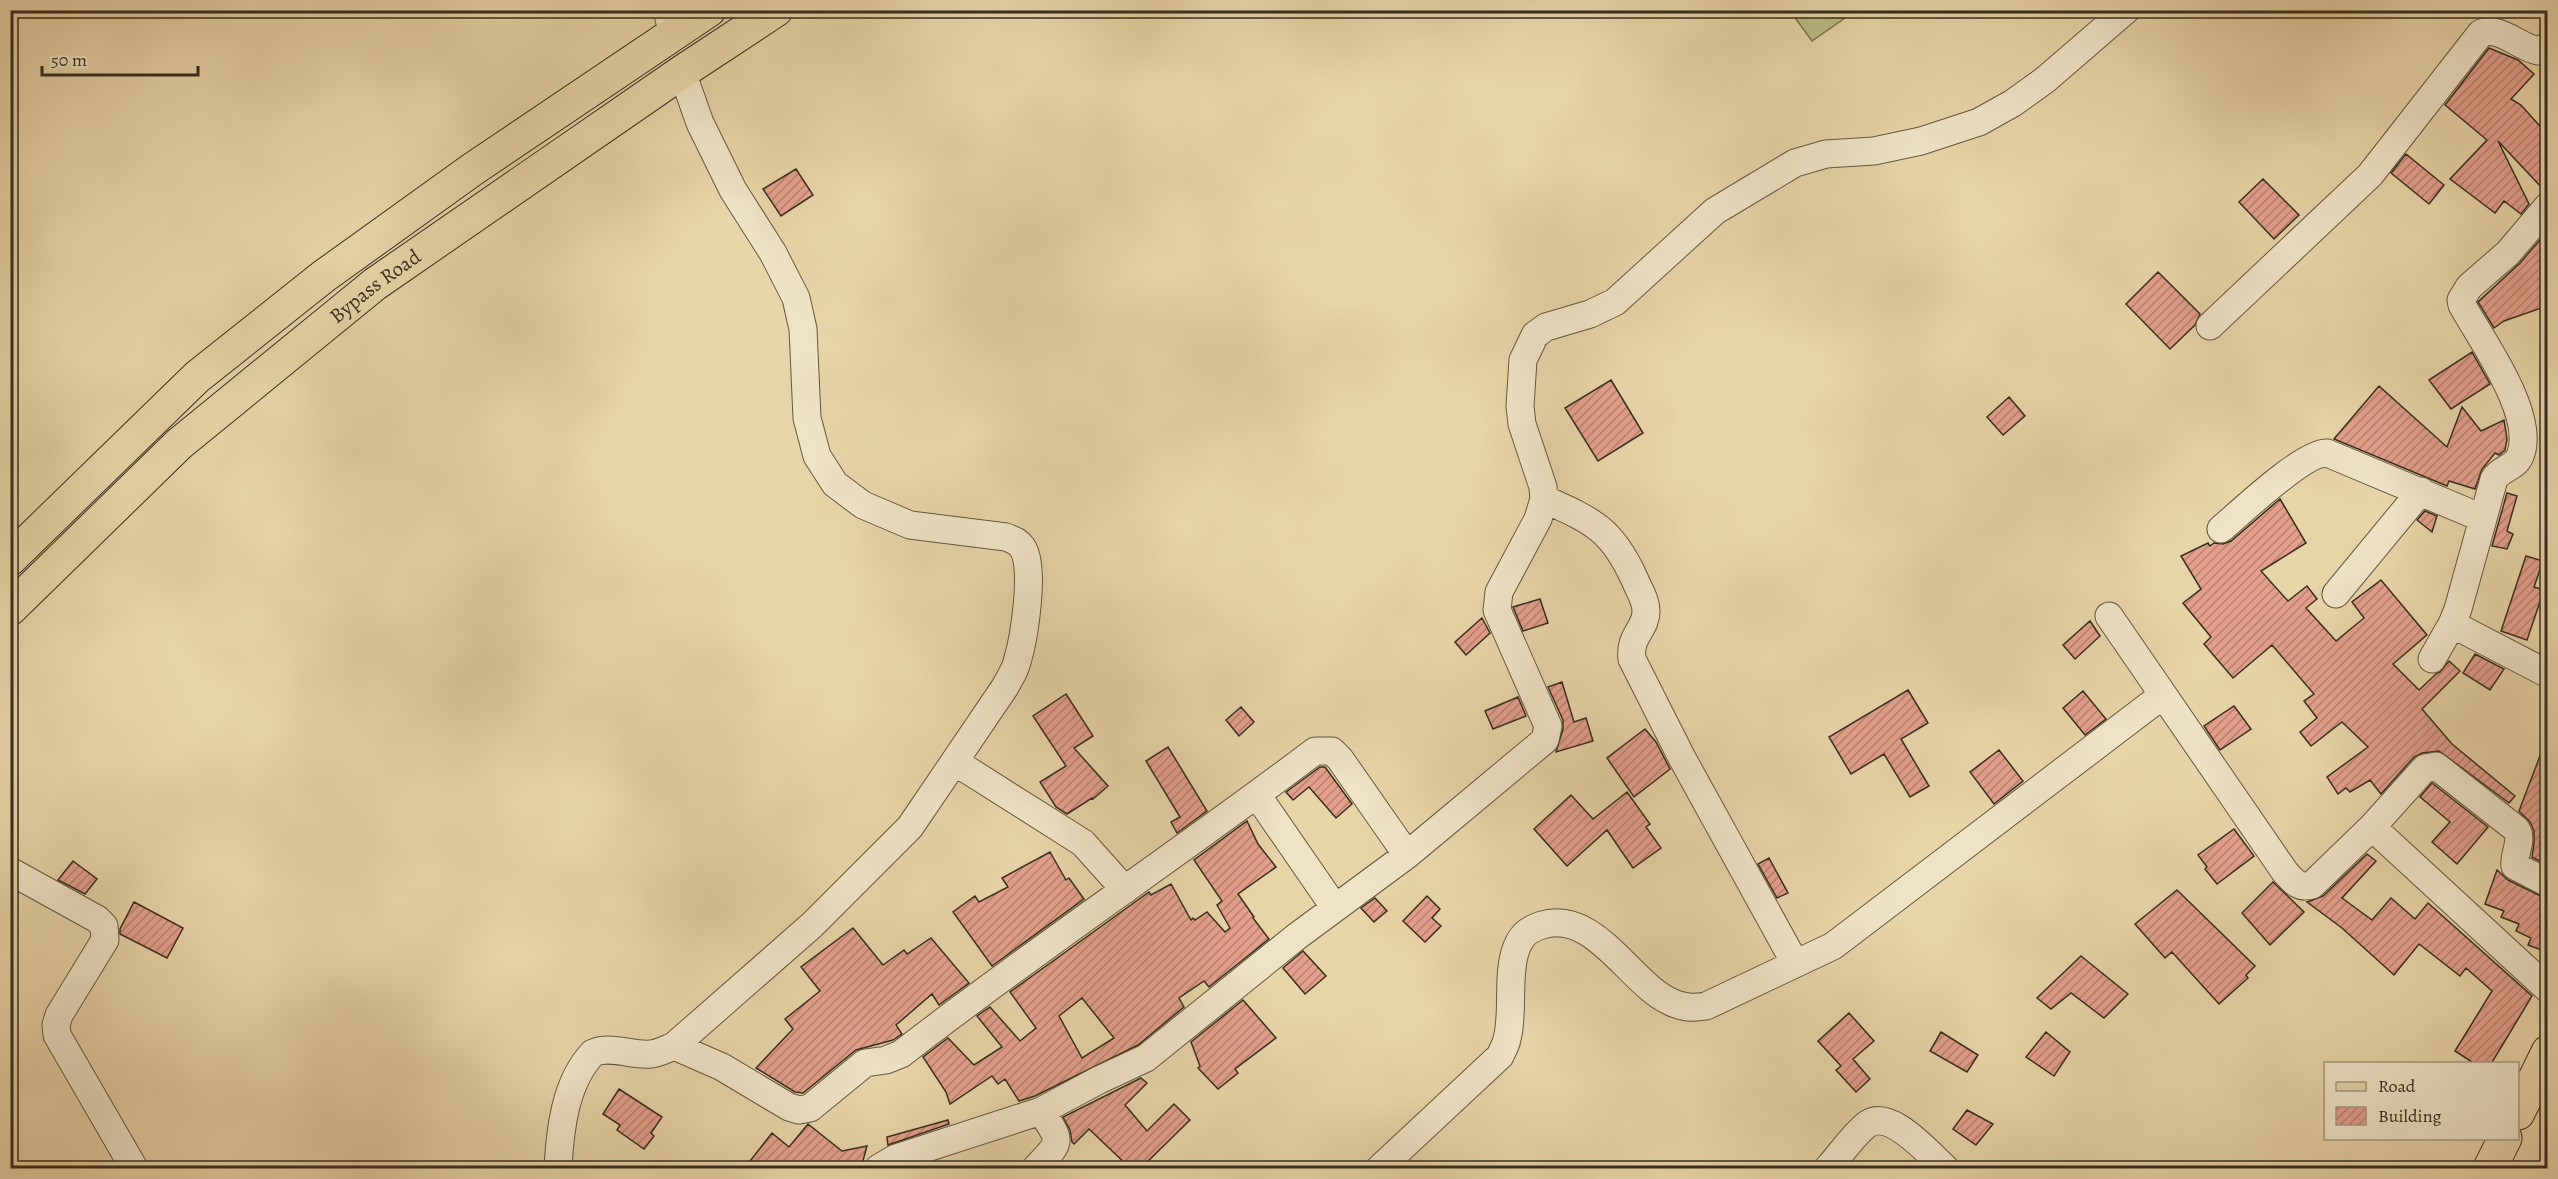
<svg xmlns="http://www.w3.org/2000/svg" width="2558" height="1179" viewBox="0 0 2558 1179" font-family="Alegreya,serif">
<defs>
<pattern id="building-hatch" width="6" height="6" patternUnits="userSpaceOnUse" patternTransform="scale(1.5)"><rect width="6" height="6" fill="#e39f8a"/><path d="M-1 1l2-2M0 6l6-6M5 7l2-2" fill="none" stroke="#b98270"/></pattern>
</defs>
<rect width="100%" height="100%" fill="#e7d4a7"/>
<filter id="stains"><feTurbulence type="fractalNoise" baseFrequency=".00333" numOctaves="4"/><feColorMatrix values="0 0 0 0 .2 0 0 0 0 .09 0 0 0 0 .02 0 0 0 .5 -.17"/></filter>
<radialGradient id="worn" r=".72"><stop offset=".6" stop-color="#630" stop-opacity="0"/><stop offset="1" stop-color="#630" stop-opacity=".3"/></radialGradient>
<path fill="#bcbb83" stroke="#7a7451" stroke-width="1.5" d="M 1790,11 L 1855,11 L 1812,41 Z"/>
<path fill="url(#building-hatch)" stroke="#372d1f" stroke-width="1.5" fill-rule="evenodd" d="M 2489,48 L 2518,60 L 2534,74 L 2511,99 L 2521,105 L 2547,134 L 2547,191 L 2545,191 L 2498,141 L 2529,204 L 2521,214 L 2504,201 L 2495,213 L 2450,179 L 2487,140 L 2445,105 Z
M 2406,154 L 2444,185 L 2429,204 L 2391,173 Z
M 796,169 L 813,195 L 781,216 L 763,189 Z
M 2263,179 L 2299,215 L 2274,239 L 2239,202 Z
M 2544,235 L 2547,243 L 2547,306 L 2504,321 L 2494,328 L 2478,302 L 2520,263 Z
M 2158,272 L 2200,314 L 2195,325 L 2170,349 L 2126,304 Z
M 2472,352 L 2490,384 L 2451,409 L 2429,380 Z
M 1611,380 L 1643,433 L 1598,461 L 1565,408 Z
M 2379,386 L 2447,447 L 2462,407 L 2481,431 L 2504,420 L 2507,439 L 2505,450 L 2499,455 L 2495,453 L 2482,469 L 2475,489 L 2449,481 L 2447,486 L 2334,439 Z
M 2009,397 L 2025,416 L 2003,435 L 1987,417 Z
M 2507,493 L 2517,496 L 2507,531 L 2513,534 L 2507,549 L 2492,546 Z
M 2280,499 L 2306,543 L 2261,571 L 2288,601 L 2307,586 L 2317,599 L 2306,608 L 2336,641 L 2364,618 L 2352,602 L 2381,580 L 2427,635 L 2393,664 L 2419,690 L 2436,674 L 2440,672 L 2449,661 L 2460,671 L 2422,709 L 2452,744 L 2515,796 L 2509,803 L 2439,751 L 2422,753 L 2414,757 L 2381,794 L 2370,780 L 2350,792 L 2346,788 L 2338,794 L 2327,777 L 2368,747 L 2342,722 L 2311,746 L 2300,732 L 2317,718 L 2304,701 L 2314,694 L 2272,645 L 2233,678 L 2204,644 L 2211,637 L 2183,603 L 2201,589 L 2181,556 L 2208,543 L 2210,546 L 2214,543 L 2223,544 L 2231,541 Z
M 2425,511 L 2437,516 L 2432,532 L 2417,520 Z
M 2526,556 L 2543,561 L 2534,587 L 2544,590 L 2527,640 L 2501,631 Z
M 1540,599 L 1548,623 L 1523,631 L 1513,607 Z
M 1482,618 L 1490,633 L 1466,655 L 1455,642 Z
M 2090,621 L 2100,636 L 2075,659 L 2063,645 Z
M 2475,654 L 2504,669 L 2490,690 L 2463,673 Z
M 1562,682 L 1574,722 L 1586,718 L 1593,741 L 1556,752 L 1563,729 L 1563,720 L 1548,687 Z
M 1908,690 L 1928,723 L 1901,739 L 1929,786 L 1910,797 L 1884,754 L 1851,774 L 1829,737 Z
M 2083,691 L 2106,719 L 2085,735 L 2063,708 Z
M 1066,694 L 1093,736 L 1074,748 L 1108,786 L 1093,799 L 1092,798 L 1067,814 L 1056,807 L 1040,782 L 1066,766 L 1033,716 Z
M 1518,697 L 1526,716 L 1493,729 L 1485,711 Z
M 2234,706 L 2251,729 L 2220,750 L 2204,726 Z
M 1241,707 L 1254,722 L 1239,736 L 1226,720 Z
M 1645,729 L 1656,742 L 1670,769 L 1634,797 L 1607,758 Z
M 2546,740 L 2547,740 L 2547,865 L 2532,857 L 2534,843 L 2534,831 L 2530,822 L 2519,811 Z
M 1168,747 L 1207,811 L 1177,833 L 1171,822 L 1180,817 L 1146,761 Z
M 1999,750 L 2023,781 L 1994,804 L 1970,772 Z
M 1320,767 L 1325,767 L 1352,804 L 1336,818 L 1309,787 L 1293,800 L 1286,792 Z
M 2432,783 L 2488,827 L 2457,864 L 2432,842 L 2450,822 L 2420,797 Z
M 1627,792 L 1650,824 L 1646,827 L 1661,848 L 1633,868 L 1607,830 L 1567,866 L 1534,829 L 1571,795 L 1593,819 Z
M 1247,821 L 1258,844 L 1276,867 L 1238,894 L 1254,917 L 1253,918 L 1269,939 L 1209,987 L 1204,981 L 1179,998 L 1184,1007 L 1138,1045 L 1035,1096 L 1019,1101 L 1005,1079 L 998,1084 L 992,1076 L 950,1104 L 946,1092 L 923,1057 L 948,1038 L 974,1065 L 1002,1047 L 977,1016 L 990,1007 L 1020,1041 L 1036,1028 L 1010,992 L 1149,892 L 1151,895 L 1171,884 L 1191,920 L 1193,918 L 1195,920 L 1207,912 L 1225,932 L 1230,928 L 1217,905 L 1222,901 L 1194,860 ZM 1082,998 L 1114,1038 L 1082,1058 L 1059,1016 Z
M 2234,829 L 2254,856 L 2217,884 L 2205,869 L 2207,867 L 2198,855 Z
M 1050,852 L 1066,880 L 1069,878 L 1084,899 L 992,966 L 953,912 L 975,896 L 979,902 L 1008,887 L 1002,878 Z
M 2367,854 L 2376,861 L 2342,898 L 2372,920 L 2391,898 L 2415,919 L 2428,903 L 2532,996 L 2491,1064 L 2475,1064 L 2455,1051 L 2492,991 L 2466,968 L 2460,976 L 2419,944 L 2394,975 L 2342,928 L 2307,902 L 2323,896 Z
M 1769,858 L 1788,893 L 1777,898 L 1758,864 Z
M 73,861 L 97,879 L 85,894 L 58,880 Z
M 2497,870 L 2508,880 L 2547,899 L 2547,952 L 2528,945 L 2531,938 L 2516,931 L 2519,924 L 2501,917 L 2504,911 L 2485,904 Z
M 2273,882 L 2304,912 L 2270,945 L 2242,913 Z
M 2177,890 L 2255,966 L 2246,975 L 2248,978 L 2219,1004 L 2172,952 L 2165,958 L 2135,924 Z
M 1427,896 L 1440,909 L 1432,918 L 1441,926 L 1425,942 L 1403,921 Z
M 1375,898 L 1387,911 L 1374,922 L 1361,908 Z
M 134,902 L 183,928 L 167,958 L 120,934 L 120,929 Z
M 853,928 L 883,965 L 904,950 L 907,954 L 931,938 L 969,983 L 939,1005 L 932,994 L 896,1025 L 902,1034 L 893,1040 L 856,1050 L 803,1093 L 795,1092 L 756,1068 L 793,1029 L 785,1019 L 820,991 L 801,967 Z
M 1303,951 L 1326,976 L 1305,994 L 1283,968 Z
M 2081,956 L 2128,994 L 2104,1018 L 2071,993 L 2051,1009 L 2037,998 Z
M 1243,1000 L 1276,1038 L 1235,1069 L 1238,1073 L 1218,1089 L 1198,1068 L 1200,1066 L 1191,1042 Z
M 1849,1013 L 1874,1041 L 1853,1059 L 1870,1079 L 1856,1092 L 1836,1070 L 1841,1066 L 1818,1041 Z
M 1941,1032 L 1978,1055 L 1967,1072 L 1930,1051 Z
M 2046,1032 L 2070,1052 L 2054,1076 L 2026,1057 Z
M 1141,1078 L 1147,1083 L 1125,1105 L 1147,1131 L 1174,1104 L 1190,1120 L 1141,1168 L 1130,1168 L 1089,1129 L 1074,1144 L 1072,1142 L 1070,1130 L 1063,1117 Z
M 619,1089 L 662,1117 L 651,1133 L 654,1136 L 644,1149 L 617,1130 L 620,1125 L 603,1114 Z
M 1967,1110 L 1993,1124 L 1976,1145 L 1953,1129 Z
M 948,1120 L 949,1124 L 888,1145 L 887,1137 Z
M 808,1124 L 842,1151 L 867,1146 L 861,1168 L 759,1168 L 750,1161 L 772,1133 L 789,1147 Z"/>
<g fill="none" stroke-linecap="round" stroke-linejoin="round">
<g stroke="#635741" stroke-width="29">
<path id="minor" d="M 667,10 L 673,35
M 2210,326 L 2370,175 L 2481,33 C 2500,26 2519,47 2538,51 L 2548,46
M 1544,499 C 1593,521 1612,529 1635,580 C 1639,590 1646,600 1646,611 C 1646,630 1629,635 1632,659 L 1682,758 L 1795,963
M 2221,529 C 2241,512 2304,452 2327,453 L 2482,518
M 2336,594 L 2421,491
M 2109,616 L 2285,872 C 2293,881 2299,889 2312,885 L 2372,827 L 2425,768 L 2436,766 L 2516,829 C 2524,841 2513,853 2515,866 L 2548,883
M 2452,624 L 2548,674
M 2432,659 L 2452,624 L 2458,609 L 2494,479 C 2501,468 2515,468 2520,456 C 2537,416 2482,341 2462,305 L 2461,300 L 2469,287 L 2508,253 L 2548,206
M 955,762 L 1083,843 L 1125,890
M 1257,795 L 1335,908
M 2372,827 L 2548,989
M 10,871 L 97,919 L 104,926 L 105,940 L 59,1015 L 56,1025 L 57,1035 L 134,1168
M 674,1046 L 722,1067 L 789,1107 L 799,1110 L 810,1108 L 865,1063 L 886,1060 L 901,1054 C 1036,949 1179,854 1315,751 L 1332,751 L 1340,759 L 1407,855
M 558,1168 C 560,1130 565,1082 593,1053 C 610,1045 632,1056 651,1054 C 659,1053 666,1049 674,1046 L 812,925 L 910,827 L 1005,687 C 1009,679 1015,671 1017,662 C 1024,639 1036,566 1022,547 C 1018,541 1013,540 1006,537 L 910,525 L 863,505 L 835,484 L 817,456 L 807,418 L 803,329 L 796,298 L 773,253 L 733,190 L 700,123 L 682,72
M 879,1168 L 896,1158 L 1041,1111 L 1099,1080 L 1146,1058 L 1296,937 L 1407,855 L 1545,740 L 1548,726 L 1497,610 L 1499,592 L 1538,519 L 1544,499 L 1543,487 L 1522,424 L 1520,406 L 1523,360 L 1535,335 L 1546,327 L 1590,314 L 1615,302 L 1715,211 L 1795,163 L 1826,154 L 1874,151 L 1921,141 L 1979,122 L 2013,103 L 2045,80 L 2126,10
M 1036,1168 C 1062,1140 1062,1143 1041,1111
M 1380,1168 L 1500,1056 C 1502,1051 1506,1045 1507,1039 C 1514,1013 1507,979 1515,952 C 1520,937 1526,930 1542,925 C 1595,909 1629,983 1671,1002 C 1683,1008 1693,1008 1706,1006 L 1833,946 L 2163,695
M 1828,1168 C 1840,1155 1851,1138 1865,1126 C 1888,1105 1928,1153 1945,1168"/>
</g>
<g stroke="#372d1f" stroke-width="35">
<g id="major">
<path d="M 10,559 L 197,377 L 324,276 L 473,169 L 709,10"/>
<path id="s1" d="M 10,609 L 179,444 L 375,284 L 682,72 L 776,10"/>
<path d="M 2518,1113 L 2548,1052"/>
<path d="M 2490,1168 L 2505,1138"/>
</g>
</g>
<use href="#minor" stroke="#efe3c6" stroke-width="27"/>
<use href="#major" stroke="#e7d4a7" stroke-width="33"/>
</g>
<g text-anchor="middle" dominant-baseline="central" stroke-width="4.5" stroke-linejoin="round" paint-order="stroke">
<g font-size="21" fill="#372d1f" stroke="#efe3c6">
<text stroke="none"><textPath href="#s1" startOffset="488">Bypass Road</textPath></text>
</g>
</g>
<rect width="2558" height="1179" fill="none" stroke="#e7d4a7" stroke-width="36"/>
<rect x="12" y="12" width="2534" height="1155" fill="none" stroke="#372d1f" stroke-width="3"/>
<rect x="18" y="18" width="2522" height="1143" fill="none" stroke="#372d1f" stroke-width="1.5"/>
<rect x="2324" y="1062" width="195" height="78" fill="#efe3c6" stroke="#a59a83" stroke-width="1.5"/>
<rect x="2336" y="1082" width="30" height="9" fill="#e7d4a7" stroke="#a59a83" stroke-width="1.5"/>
<text x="2378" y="1092" font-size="18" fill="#372d1f">Road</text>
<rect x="2336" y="1107" width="30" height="18" fill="url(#building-hatch)" stroke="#a59a83" stroke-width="1.5"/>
<text x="2378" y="1122" font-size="18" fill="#372d1f">Building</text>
<path d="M42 66v9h156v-9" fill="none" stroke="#372d1f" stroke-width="3"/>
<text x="51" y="66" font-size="18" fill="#372d1f" stroke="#efe3c6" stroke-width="4.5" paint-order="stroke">50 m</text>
<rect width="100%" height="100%" filter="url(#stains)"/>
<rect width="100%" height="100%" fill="url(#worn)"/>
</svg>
